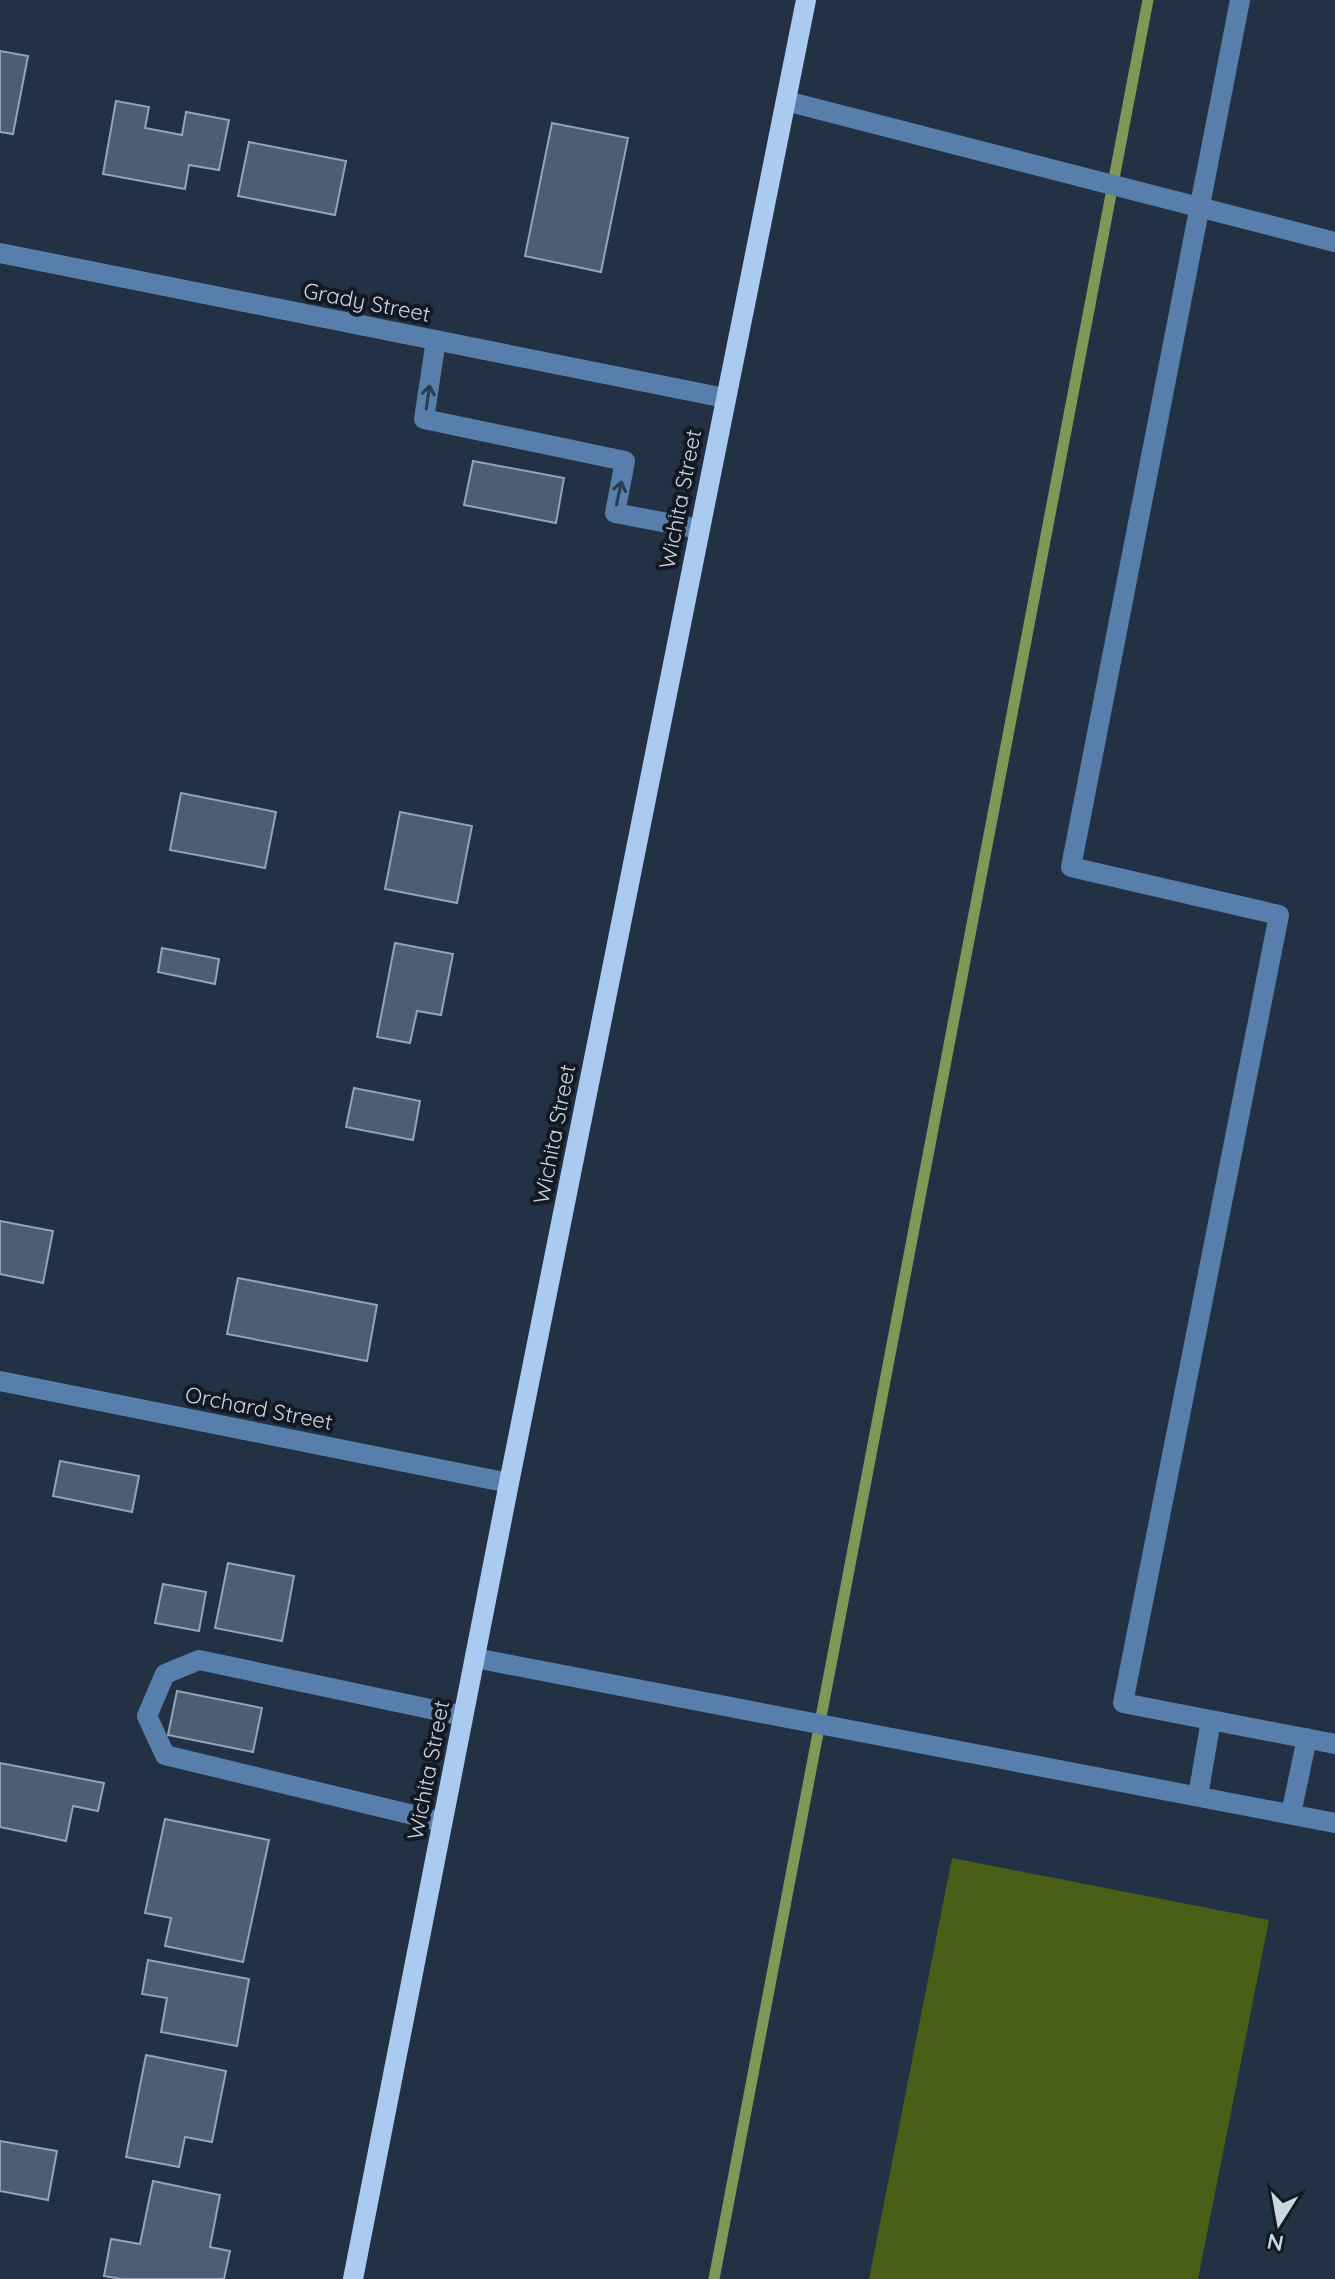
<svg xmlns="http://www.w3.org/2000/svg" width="1335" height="2279" viewBox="0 0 1335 2279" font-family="Quicksand,sans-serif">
<rect width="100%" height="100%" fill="#223244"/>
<path fill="#495f17" d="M 952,1858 L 1269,1920 L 1198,2279 L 869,2279 Z"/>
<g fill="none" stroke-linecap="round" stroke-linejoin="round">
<path stroke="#819758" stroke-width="11" d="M 714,2279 L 1148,0"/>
</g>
<path fill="#4c5e73" stroke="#91a4bb" stroke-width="2" d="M 0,51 L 28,56 L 13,134 L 0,132 Z
M 116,101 L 149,107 L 145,128 L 182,135 L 186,112 L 229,120 L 219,170 L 189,165 L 185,189 L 103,174 Z
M 552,123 L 628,138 L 601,272 L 525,256 Z
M 249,142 L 346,161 L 335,215 L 238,196 Z
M 473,461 L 564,478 L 556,523 L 464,505 Z
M 181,793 L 276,812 L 265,868 L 170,850 Z
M 400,812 L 472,826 L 457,903 L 385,889 Z
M 395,943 L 453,954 L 441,1015 L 417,1011 L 410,1043 L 377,1037 Z
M 162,948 L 219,959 L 215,984 L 158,972 Z
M 354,1088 L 420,1101 L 413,1140 L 346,1127 Z
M 0,1221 L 53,1231 L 43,1283 L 0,1274 Z
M 238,1278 L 377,1305 L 367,1361 L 227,1334 Z
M 60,1461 L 139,1476 L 132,1512 L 53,1496 Z
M 228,1563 L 294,1576 L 282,1641 L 215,1628 Z
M 163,1584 L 206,1592 L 199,1631 L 155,1623 Z
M 177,1691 L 262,1708 L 253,1752 L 168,1735 Z
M 0,1763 L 104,1783 L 98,1811 L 73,1806 L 66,1841 L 0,1827 Z
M 165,1819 L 269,1840 L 243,1962 L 165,1946 L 171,1918 L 145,1913 Z
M 148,1960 L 249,1979 L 237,2046 L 161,2032 L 167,1998 L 142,1994 Z
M 146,2055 L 226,2071 L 212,2142 L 185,2137 L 179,2167 L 126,2157 Z
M 0,2141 L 57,2151 L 48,2200 L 0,2191 Z
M 153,2181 L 220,2195 L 210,2247 L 230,2251 L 224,2279 L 121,2279 L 104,2276 L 111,2239 L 140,2244 Z"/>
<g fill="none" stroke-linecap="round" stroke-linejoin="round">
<path stroke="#587fac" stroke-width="20" d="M 1240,0 L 1071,867 L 1279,915 L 1123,1703 L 1335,1744
M 786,101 L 1335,242
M 0,253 L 725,398
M 436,340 L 424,419 L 625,461 L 615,513 L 699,529
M 0,1381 L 509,1483
M 475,1658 L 1335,1823
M 1198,1796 L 1211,1720
M 1291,1814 L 1307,1738
M 442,1822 L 165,1755 L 147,1716 L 165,1674 L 199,1660 L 463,1716"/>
<path stroke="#abcaef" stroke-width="20" d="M 353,2279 L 509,1483 L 806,0"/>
</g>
<defs><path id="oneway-shaft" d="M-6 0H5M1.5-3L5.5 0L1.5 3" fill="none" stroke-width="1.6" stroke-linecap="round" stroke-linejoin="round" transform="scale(2)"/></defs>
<g stroke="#2a3d52">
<use href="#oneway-shaft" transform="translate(428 397) rotate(-82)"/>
<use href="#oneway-shaft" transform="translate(619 493) rotate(-78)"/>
</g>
<g text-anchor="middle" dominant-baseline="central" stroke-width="8" stroke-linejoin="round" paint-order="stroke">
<g font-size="22" fill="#cdd7e3" stroke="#121922">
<text transform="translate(367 302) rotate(11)">Grady Street</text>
<text transform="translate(680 499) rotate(-79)">Wichita Street</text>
<text transform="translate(554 1134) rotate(-79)">Wichita Street</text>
<text transform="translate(259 1408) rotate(11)">Orchard Street</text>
<text transform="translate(428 1770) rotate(-79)">Wichita Street</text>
</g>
</g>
<g transform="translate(1279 2223) rotate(191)" stroke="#121922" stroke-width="6" paint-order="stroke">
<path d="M0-6L14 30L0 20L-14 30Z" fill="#cdd7e3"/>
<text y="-12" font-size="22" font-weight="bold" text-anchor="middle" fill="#cdd7e3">N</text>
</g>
</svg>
